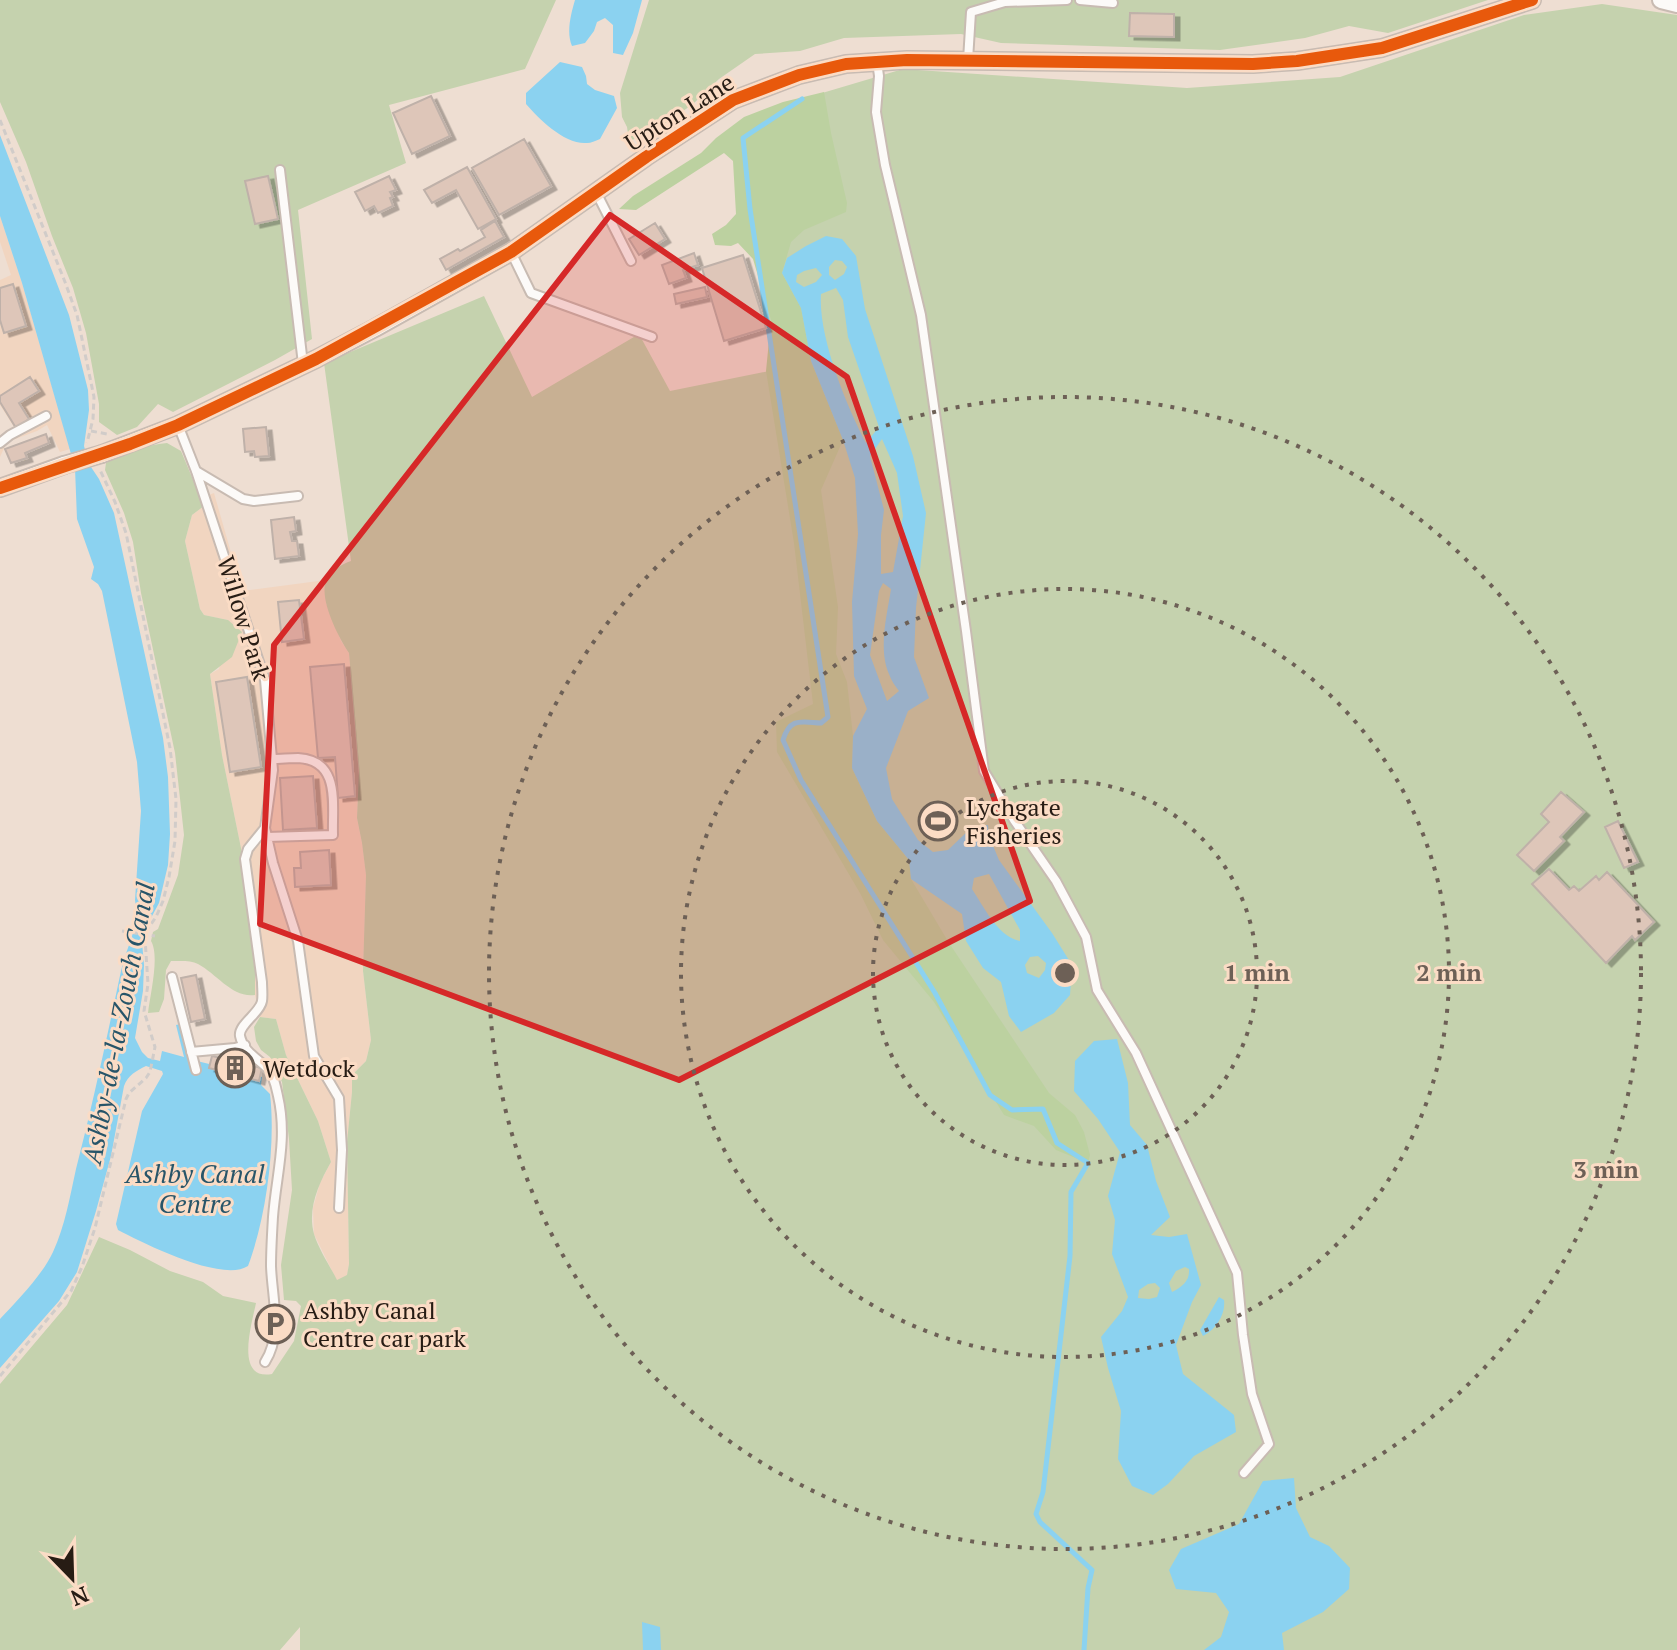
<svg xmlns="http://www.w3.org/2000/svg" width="1677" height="1650" viewBox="0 0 1677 1650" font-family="'PT Serif',serif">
<defs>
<filter id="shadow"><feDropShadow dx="5.5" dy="3.5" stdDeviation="0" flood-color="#0004"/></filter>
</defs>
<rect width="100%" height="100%" fill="#eeded2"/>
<path fill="#f1d5c0" d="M 0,216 L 22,283 L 70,449 L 60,452 L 47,425 L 37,431 L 7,442 L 0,457 L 0,437 L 14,427 L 0,405 L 0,280 L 11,275 L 0,242 Z
M 214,493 L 242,591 L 326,580 L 326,603 L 341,641 L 349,653 L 359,771 L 357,818 L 362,843 L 366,875 L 363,971 L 371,1040 L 366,1061 L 352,1075 L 352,1092 L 347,1142 L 349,1264 L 347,1276 L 337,1281 L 314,1234 L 313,1208 L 320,1183 L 331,1162 L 318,1121 L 286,1055 L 276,1019 L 260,1017 L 255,995 L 255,971 L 241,848 L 222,755 L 210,674 L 219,669 L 228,620 L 204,615 L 200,609 L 185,541 L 192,515 L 204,506 L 201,498 Z"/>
<path fill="#c5d2ae" d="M 0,0 L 556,0 L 525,69 L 389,105 L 406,163 L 298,210 L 312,339 L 275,360 L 173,412 L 158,404 L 137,427 L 117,435 L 99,422 L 99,404 L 86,333 L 73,288 L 52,236 L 26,162 L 0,102 Z
M 649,0 L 1488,0 L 1388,33 L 1349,26 L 1305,38 L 1220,50 L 1001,43 L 961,34 L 844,38 L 800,51 L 755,54 L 719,79 L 693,104 L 652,133 L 629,141 L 627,127 L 622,117 L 620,93 Z
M 1602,4 L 1677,15 L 1677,1650 L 300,1650 L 300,1627 L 280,1650 L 0,1650 L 0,1384 L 67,1305 L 99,1237 L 130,1250 L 170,1271 L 203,1282 L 223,1296 L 256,1303 C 252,1323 234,1381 272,1374 L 294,1341 L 301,1306 L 296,1301 L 284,1300 L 281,1265 L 292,1190 L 289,1139 L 282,1082 L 270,1057 L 261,1050 L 256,1041 L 254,1027 L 260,1017 L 276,1019 L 286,1055 L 318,1121 L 331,1162 C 319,1183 307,1209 314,1234 C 319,1250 330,1266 337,1280 L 347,1275 L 349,1264 L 347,1142 L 352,1092 L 352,1075 L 366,1061 L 371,1040 L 363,971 L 366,875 L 362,843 L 357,818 L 359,771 L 349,653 C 338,637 319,599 326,581 C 330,571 342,564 351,561 L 324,363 L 484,296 L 532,397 L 639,334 L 670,391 L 774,370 L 751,217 L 802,99 L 903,69 L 1187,88 L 1340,77 L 1524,15 Z
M 167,443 L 181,451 L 204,506 L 192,515 L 185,541 L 200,609 L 204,615 L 228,620 L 242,632 L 232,657 L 210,674 L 222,755 L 241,848 L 255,971 L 255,995 C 232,998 217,974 198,964 C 191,960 180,961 171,961 L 166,970 L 164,999 L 159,1012 L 148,1013 C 150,995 160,956 151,941 L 153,932 L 158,929 L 178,875 L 184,835 L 175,753 L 141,593 L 133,542 L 124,513 L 105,470 L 106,463 C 124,452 146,445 167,443 Z"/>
<path fill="#bcd1a0" d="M 824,92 L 831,133 L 847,203 L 846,212 L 804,230 L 791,242 L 782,273 L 801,308 L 811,361 L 843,440 L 821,490 L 838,607 L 836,654 L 847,682 L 853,736 L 852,768 L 877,821 L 909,860 L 911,879 L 949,943 L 1049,1093 L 1075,1115 L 1084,1132 L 1090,1155 L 1088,1163 L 1056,1150 L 1034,1126 L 1004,1115 L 934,1002 L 883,940 L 860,893 L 777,752 L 776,722 L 813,704 L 794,543 L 766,371 L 771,320 L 753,259 L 738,243 L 731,246 L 715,245 L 712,234 L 726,225 L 736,214 L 733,161 L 724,153 L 636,210 L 619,209 L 633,196 L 701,153 L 716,138 L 744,117 L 783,102 Z"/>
<path fill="#8bd2f0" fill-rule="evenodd" d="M 575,0 L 642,0 L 633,33 L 623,55 L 613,53 L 613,25 L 605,18 L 597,22 L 594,31 L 585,43 L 572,46 C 566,32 571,14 575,0 Z
M 560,62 L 582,67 L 586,76 L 587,84 L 595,90 L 614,96 L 617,108 L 600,139 C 595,141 591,143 587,143 C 565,145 539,119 526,104 L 526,93 Z
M 0,135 L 69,315 L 88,390 L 89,410 L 84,446 L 89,464 L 99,479 L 114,513 L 163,738 L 168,777 L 170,834 L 168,865 L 159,903 L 144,931 L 142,942 L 144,965 L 143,991 L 135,1038 L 142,1052 L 148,1058 L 160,1061 L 162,1051 L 184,1057 L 176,1025 L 185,1023 L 197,1061 L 262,1077 L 261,1085 L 270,1094 C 276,1145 266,1218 248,1266 C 222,1283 143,1243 118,1230 L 116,1224 L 142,1111 L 163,1074 L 162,1071 L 146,1066 C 136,1071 128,1075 124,1086 L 111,1156 L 96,1211 L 77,1272 L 59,1301 L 0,1368 L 0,1319 C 17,1301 43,1274 53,1252 C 65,1226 70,1196 76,1169 C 93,1103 107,1037 121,971 C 127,944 140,928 135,900 L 141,811 L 137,762 L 102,591 L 98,584 L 91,579 L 94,567 L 77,519 L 75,468 L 22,283 L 0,216 Z
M 826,236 L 842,239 L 856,256 L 865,309 L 913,456 L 926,513 L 916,608 L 914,657 L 929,698 L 908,711 L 886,768 L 892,799 L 918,840 L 933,852 L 948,850 L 972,827 L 988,825 L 989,836 L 999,860 L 1052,933 L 1072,965 L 1070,995 L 1054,1013 L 1021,1032 L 1009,1016 L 1001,982 L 983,968 L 966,941 L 962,914 L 911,879 L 909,860 L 877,821 L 852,768 L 853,736 L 867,709 L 854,676 L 852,602 L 858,534 L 855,478 L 843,440 L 811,361 L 801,308 L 782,273 L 787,258 L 806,246 ZM 835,260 L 842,261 L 847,267 L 844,274 L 835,280 L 829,275 L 829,267 ZM 816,268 L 822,275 L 816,282 L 804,287 L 796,282 L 797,275 L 804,271 ZM 836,288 L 843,300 L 848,337 L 879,427 L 866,443 C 846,405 818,336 821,294 ZM 882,439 L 897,473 L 903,516 L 893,572 L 881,574 L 881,535 L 884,510 L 870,456 ZM 883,583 L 891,589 C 887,615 878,649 889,674 C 891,680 895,686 899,691 L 887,701 L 870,655 L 879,591 ZM 989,874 L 1020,930 L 1020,941 C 998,937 984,907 972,889 L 974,878 ZM 1038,956 L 1046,963 L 1045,970 L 1039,978 L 1027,973 L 1025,965 L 1030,957 Z
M 1117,1039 L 1128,1083 L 1130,1125 L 1147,1145 L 1156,1181 L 1170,1217 L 1151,1235 L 1169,1237 L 1187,1234 L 1201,1285 L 1192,1302 L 1176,1345 L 1183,1374 L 1234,1415 L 1236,1432 L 1194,1456 L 1168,1484 L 1153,1495 L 1132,1486 L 1118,1459 L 1121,1411 L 1108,1368 L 1101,1337 L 1122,1311 L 1128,1297 L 1112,1254 L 1115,1220 L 1108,1196 L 1120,1152 L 1098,1119 L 1074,1091 L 1075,1061 L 1094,1041 ZM 1185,1267 L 1189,1269 C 1190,1281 1182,1287 1172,1292 L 1169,1283 L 1176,1271 ZM 1155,1283 L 1160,1288 L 1157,1297 L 1149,1299 L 1138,1298 L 1139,1290 L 1148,1284 Z
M 1219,1297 L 1224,1300 C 1226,1314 1216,1329 1203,1336 L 1200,1330 Z
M 1294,1478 L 1296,1508 L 1310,1537 L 1329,1546 L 1350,1568 L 1349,1589 L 1323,1612 L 1282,1633 L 1284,1650 L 1204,1650 L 1221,1637 L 1229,1612 L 1216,1593 L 1176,1589 L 1169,1570 L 1181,1549 L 1239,1524 L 1263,1481 Z
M 642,1622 L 660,1627 L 661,1650 L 643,1650 Z"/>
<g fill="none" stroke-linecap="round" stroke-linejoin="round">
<path stroke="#8bd2f0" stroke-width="5" d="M 802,99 L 743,138 L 750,209 L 828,717 L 821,723 C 801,722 790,717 783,740 L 801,780 L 935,993 L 990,1095 L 1012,1110 L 1043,1109 L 1057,1143 L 1088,1163 L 1071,1192 L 1070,1256 L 1043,1492 L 1036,1514 L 1040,1522 L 1092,1570 L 1088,1588 L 1084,1650"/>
</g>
<path fill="#dec6b9" stroke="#bfb1a9" stroke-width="2" filter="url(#shadow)" d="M 1130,13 L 1174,14 L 1174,37 L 1129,36 Z
M 431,96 L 450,136 L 412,154 L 393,113 Z
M 524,139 L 551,186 L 499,215 L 472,168 Z
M 467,167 L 496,219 L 478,229 L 456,190 L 432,203 L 424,190 Z
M 268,176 L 278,219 L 255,224 L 245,181 Z
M 389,176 L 396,190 L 390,192 L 393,197 L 390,198 L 393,206 L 378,213 L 374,206 L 365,211 L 355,192 Z
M 495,221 L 504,237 L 446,270 L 440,259 L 458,249 L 460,251 L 485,237 L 481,230 Z
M 655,223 L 665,239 L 639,255 L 629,239 Z
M 694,253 L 698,265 L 683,270 L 686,278 L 669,284 L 662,265 Z
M 743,255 L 766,328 L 724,341 L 702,268 Z
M 13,284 L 26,326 L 4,333 L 0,320 L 0,288 Z
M 705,287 L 707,297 L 676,304 L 674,294 Z
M 30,377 L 39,391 L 19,403 L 29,419 L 16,428 L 0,402 L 0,396 Z
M 266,427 L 269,456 L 255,457 L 254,451 L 245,452 L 243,429 Z
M 46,434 L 49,443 L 25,453 L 27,458 L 11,463 L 5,449 Z
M 294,517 L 296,531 L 290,532 L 292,541 L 297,541 L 299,556 L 275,559 L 271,520 Z
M 299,600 L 304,639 L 282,642 L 278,602 Z
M 344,664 L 355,796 L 338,798 L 335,757 L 318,758 L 310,667 Z
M 247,677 L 261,767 L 230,772 L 216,682 Z
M 313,776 L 317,828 L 283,830 L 280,778 Z
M 1561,792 L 1584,812 L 1560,837 L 1564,841 L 1534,871 L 1517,855 L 1549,822 L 1541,814 Z
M 1618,821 L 1638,862 L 1624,868 L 1605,827 Z
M 329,850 L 331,885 L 295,887 L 294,868 L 301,868 L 300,852 Z
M 1549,869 L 1569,890 L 1574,886 L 1579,891 L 1596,876 L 1599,880 L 1607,872 L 1654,922 L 1635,940 L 1632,936 L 1606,963 L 1532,884 Z
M 196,975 L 205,1019 L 191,1022 L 181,978 Z
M 212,1056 L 262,1068 L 259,1081 L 209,1068 Z"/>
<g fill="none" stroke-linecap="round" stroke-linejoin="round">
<g stroke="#c8bbb2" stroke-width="12">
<path id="service" d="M 1080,0 L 1113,3
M 968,60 L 971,12 L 1005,2 L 1067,0
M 877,62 L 879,76 L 876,112 L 885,165 L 921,315 L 966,631 L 984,771 L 1014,820 L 1056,881 L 1086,937 L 1097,990 L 1136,1053 L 1237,1273 L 1243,1335 L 1252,1394 L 1269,1444 L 1244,1473
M 280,170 L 303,364
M 596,192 L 631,261
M 511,252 L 531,293 L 652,337
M 178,425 L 196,471 L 265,680 L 273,770 L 265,828 L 248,849 L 245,859 L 262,982 C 262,988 263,995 262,1001 C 260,1013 238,1025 240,1036 C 243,1051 257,1058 267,1068 C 274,1075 276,1087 278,1096 C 288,1139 276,1176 273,1217 C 272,1234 271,1250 271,1266 C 272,1297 283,1334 265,1362
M 0,443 L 10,435 L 46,416
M 196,471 L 243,499 L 254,501 L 298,496
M 265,828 L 273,863 L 298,941 L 314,1056 L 339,1098 L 342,1150 L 339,1208
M 267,837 L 333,835 C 332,805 341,760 298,758 C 289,758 281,759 272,759
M 172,977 L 196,1070
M 191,1052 L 235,1048 L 245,1045"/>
</g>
<g stroke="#c8bbb2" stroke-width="20">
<path id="minor" d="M 1661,0 L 1677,4
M 102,454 L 178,425 L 316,359 L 375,328 L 511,252 L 646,157 L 733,100 L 799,75 L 846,64 L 907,60 L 1253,64 L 1297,61 L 1382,48 L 1532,0
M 0,488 L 64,465"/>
</g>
<path stroke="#d1ccc9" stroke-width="3" stroke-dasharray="6 4" stroke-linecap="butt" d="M 0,120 L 65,282 L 77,315 L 94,397 L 93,419 L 87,443
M 91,431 L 107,434
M 0,1376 L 71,1291 L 82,1267 L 95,1228 L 126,1099 L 129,1093 L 146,1078 L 150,1072 L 155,1047 L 144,1011 L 148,984 L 145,938 L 147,930 L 156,917 L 163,901 L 169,877 L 175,841 L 176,799 L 170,748 L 126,533 L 115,502 L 100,470"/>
<use href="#service" stroke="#fcfaf8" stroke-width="8"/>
<use href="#minor" stroke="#fcfaf8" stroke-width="16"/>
<g stroke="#c8bbb2" stroke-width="20" stroke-linecap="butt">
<path id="minor-bridge" d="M 64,465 L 102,454"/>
</g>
<path stroke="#d1ccc9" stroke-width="3" stroke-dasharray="6 4" stroke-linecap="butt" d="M 122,931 L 155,936"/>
<use href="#minor-bridge" stroke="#fcfaf8" stroke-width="16"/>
<g stroke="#fbdcc5" stroke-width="17">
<path id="cycleway" d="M 0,488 L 130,444 L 178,425 L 316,359 L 511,252 L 646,157 L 733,100 L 799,75 L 846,64 L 907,60 L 1253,64 L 1297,61 L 1382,48 L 1532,0"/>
</g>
<use href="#cycleway" stroke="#e8590c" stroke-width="12"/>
</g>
<path fill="#d62828" fill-opacity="0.2" stroke="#d62828" stroke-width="6" stroke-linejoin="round" d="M 610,215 L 847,377 L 1030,901 L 679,1080 L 260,924 L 274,645 Z"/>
<g fill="none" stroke="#6d6056" stroke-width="4" stroke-dasharray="4 8">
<circle cx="1065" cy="973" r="192"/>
<circle cx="1065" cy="973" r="384"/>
<circle cx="1065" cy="973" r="576"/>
</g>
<defs>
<g id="stadium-ring" transform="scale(2)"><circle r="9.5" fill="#fbdcc5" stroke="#6d6056" stroke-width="1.5"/><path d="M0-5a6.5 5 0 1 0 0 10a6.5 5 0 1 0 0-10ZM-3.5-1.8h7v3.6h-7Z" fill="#6d6056"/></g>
<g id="building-ring" transform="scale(2)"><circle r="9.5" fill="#fbdcc5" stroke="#6d6056" stroke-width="1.5"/><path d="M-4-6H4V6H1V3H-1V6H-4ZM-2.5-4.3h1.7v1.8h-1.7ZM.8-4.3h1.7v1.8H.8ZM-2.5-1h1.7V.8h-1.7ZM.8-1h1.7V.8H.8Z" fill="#6d6056"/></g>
<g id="parking-ring" transform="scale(2)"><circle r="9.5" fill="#fbdcc5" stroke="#6d6056" stroke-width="1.5"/><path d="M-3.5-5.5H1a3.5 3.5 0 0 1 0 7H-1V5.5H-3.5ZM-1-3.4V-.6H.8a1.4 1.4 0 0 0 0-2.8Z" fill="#6d6056"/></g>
</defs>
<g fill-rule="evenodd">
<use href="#stadium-ring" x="938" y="821"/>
<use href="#building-ring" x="235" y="1068"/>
<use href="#parking-ring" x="275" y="1324"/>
</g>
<g text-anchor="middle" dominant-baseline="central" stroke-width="6" stroke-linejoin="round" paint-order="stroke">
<g font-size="24" fill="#271c14" stroke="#fbdcc5">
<text transform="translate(679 112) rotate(-32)">Upton Lane</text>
<text transform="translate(244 618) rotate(73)">Willow Park</text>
</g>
<g font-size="24" fill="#271c14" stroke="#fbdcc5" text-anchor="start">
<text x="966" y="807">Lychgate<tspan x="966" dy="28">Fisheries</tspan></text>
<text x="263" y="1068">Wetdock</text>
<text x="303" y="1310">Ashby Canal<tspan x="303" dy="28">Centre car park</tspan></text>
</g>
<g font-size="26" font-style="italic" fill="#285569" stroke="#fbdcc5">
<text transform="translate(118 1023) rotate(-79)">Ashby-de-la-Zouch Canal</text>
<text x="195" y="1173">Ashby Canal<tspan x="195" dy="30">Centre</tspan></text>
</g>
</g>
<circle cx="1065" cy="973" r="12" fill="#6d6056" stroke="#fbdcc5" stroke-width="4"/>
<g font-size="24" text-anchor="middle" font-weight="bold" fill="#6d6056" stroke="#fbdcc5" stroke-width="6" stroke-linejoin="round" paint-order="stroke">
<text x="1257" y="981">1 min</text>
<text x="1449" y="981">2 min</text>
<text x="1606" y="1178">3 min</text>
</g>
<g transform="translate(72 1578) rotate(157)" stroke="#fbdcc5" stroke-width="6" paint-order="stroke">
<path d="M0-6L14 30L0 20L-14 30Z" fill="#271c14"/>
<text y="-12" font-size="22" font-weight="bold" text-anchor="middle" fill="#271c14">N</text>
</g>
</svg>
